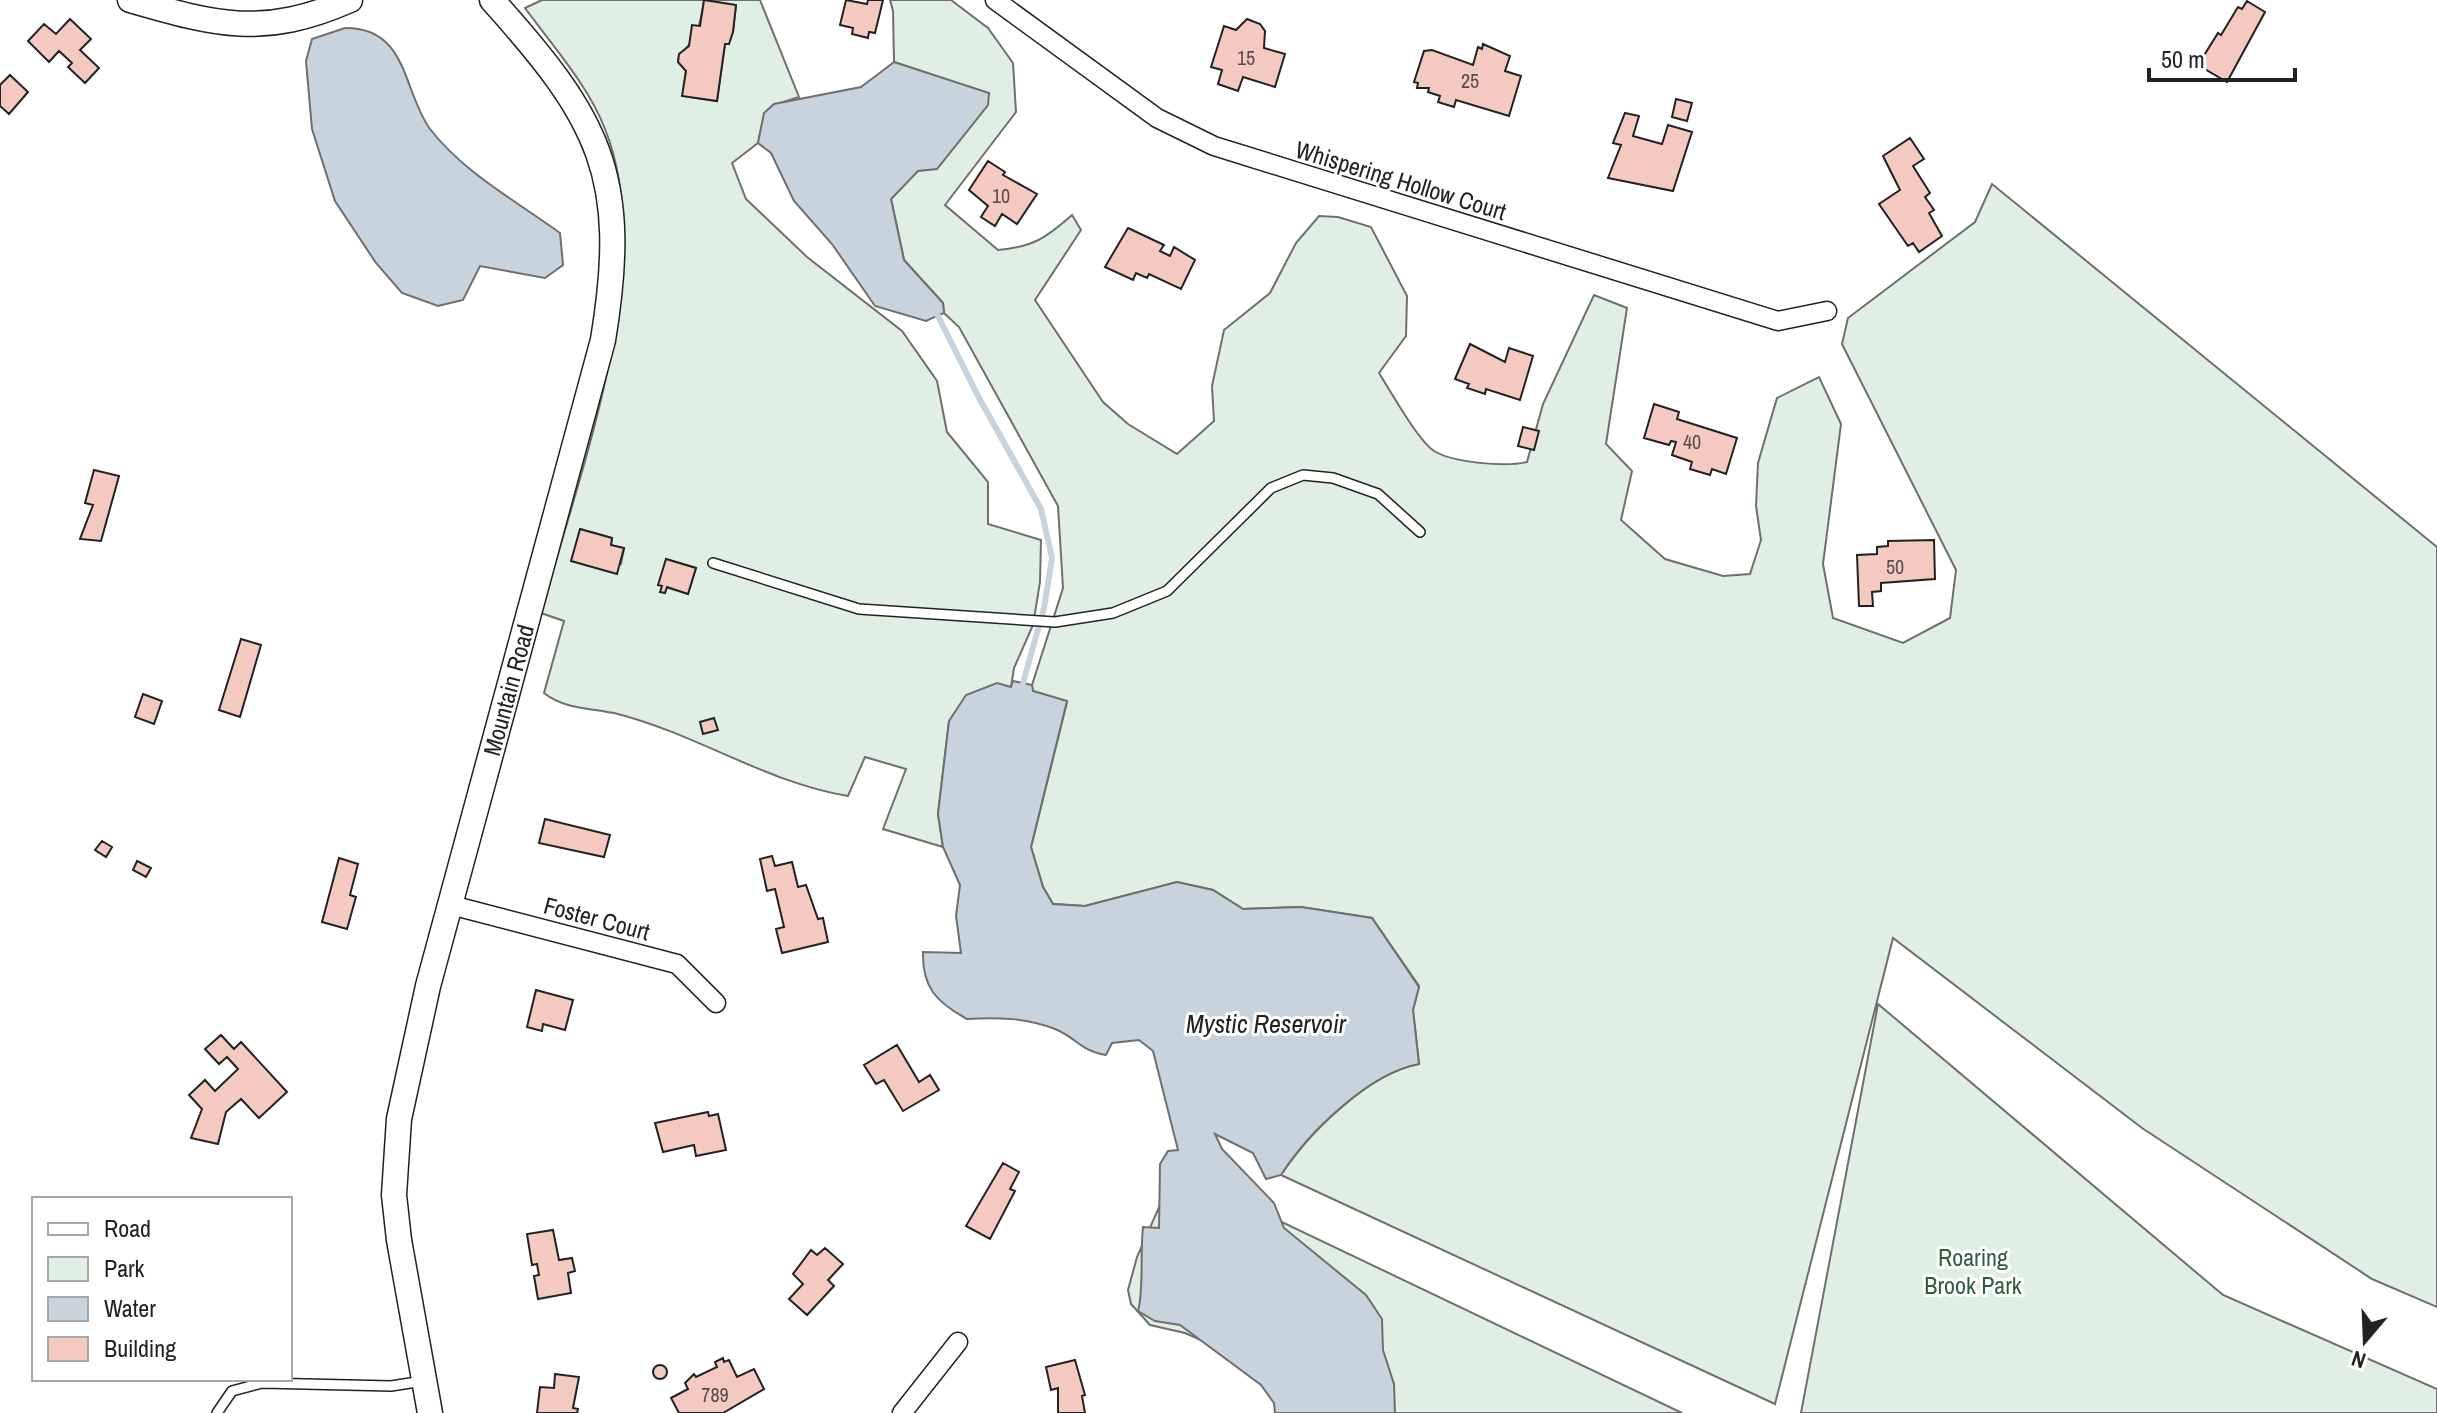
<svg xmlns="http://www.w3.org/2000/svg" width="2437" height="1413" viewBox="0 0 2437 1413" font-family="'Archivo Narrow',sans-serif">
<rect width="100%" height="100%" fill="#fff"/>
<path fill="#e0efe3" stroke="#6f6f6f" stroke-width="2" fill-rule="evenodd" d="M 542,0 L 760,0 L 799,97 C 765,107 765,109 758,143 L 732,163 L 746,199 L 807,257 L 902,331 L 937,381 L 947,432 L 988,482 L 988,524 L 1041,540 L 1040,582 L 1033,625 L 1014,668 L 1011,687 L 1005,686 L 949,721 L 938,814 L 943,847 L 883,829 L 906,769 L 865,757 L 848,796 C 767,783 695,733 614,713 C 590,708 564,709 544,693 L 564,621 L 541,613 C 578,475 660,266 605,129 C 588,85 552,45 525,8 ZM 704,0 L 736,5 L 733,32 L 725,44 L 717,101 L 683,96 L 686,71 L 678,62 L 679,55 C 697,40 701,23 704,0 ZM 580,529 L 612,538 L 611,545 L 624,549 L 621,564 ZM 666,559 L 696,568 L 688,594 L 662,586 Z
M 890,0 L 951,0 L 988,28 L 1013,63 L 1016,112 L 945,205 L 998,250 C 1033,247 1046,238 1072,215 L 1081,230 L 1035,300 L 1103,402 L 1128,424 L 1177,454 L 1214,421 L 1212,386 L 1224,330 L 1270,293 L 1296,243 L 1319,216 L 1338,217 L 1371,227 L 1407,296 L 1406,336 L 1379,373 C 1391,392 1417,439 1434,451 C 1454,463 1505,467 1527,462 L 1543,404 L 1594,295 L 1627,308 L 1606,444 L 1632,471 L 1621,520 L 1665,559 L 1723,576 L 1750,574 L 1761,540 L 1756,506 L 1758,463 L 1777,398 L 1819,377 L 1841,424 L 1823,564 L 1833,618 L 1903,643 L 1950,618 L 1956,570 L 1842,344 L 1848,318 L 1975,222 L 1992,184 L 2437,547 L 2437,1307 L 2372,1279 L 2142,1128 L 1893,938 L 1775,1404 L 1281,1175 C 1308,1133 1369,1073 1419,1064 L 1413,1010 L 1419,986 L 1372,918 L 1301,907 L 1243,909 L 1213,890 L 1177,882 L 1085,906 L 1053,904 L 1043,887 L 1031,847 L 1067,702 L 1033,691 L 1032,685 L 1063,588 L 1058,506 L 959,327 L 944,313 L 943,303 L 904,260 L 891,199 L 989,94 L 894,62 L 893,11 Z
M 1878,1004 L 2223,1295 L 2437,1389 L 2437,1413 L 1801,1413 Z
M 1175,1171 L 1682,1413 L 1293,1413 L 1233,1354 L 1185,1333 L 1150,1325 L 1131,1304 L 1128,1290 L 1137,1257 Z"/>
<path fill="#c7d3dd" stroke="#6f6f6f" stroke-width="2" d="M 345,28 C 408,27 403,92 430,129 C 463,172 516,201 560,233 L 563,265 L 545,278 L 480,266 L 463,300 L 438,306 L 402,293 L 376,263 L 335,201 L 312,129 L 306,61 L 312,39 Z
M 894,62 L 989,93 L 988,105 L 937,169 L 918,171 L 891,199 L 904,260 L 943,303 L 944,313 L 926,321 L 875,306 L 832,244 L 794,201 L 771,153 L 758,143 L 764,113 L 774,104 L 861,87 Z
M 1013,681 L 1032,685 L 1033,691 L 1067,701 L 1031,847 L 1043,887 L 1053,904 L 1085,906 L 1177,882 L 1213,890 L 1243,909 L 1301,907 L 1372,918 L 1419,987 L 1413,1010 L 1419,1064 C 1369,1073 1308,1133 1281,1175 L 1266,1179 L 1253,1153 L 1215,1134 L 1222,1149 L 1274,1203 L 1284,1228 L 1366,1295 L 1382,1319 L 1383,1350 L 1394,1384 L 1395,1413 L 1275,1413 L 1274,1403 L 1261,1385 L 1180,1325 L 1155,1321 L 1138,1311 C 1144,1290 1140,1252 1143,1227 L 1159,1228 L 1160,1164 L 1168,1151 L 1178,1150 L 1153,1051 L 1139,1040 L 1112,1043 L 1106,1055 C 1079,1050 1077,1038 1055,1029 C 1026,1018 998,1017 967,1019 C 936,1002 922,987 923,952 L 961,953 L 956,916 L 960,885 L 943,847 L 938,814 L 949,721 L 966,695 L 997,683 L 1011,687 Z"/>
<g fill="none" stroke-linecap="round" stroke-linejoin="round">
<path stroke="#c7d3dd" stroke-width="6" d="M 938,316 L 978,396 L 1041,509 L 1052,558 L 1044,608 L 1023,683"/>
</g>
<path fill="#f3c9c0" stroke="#222" stroke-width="2" d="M 704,0 L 736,5 L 733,32 L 729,44 L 725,44 L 717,101 L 682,96 L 686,71 L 678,62 L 679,54 L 689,46 L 692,25 L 700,26 Z
M 846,0 L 867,4 L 868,0 L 883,0 L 875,33 L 869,32 L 868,38 L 852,34 L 853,28 L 840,25 Z
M 2247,1 L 2265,12 L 2227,82 L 2198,65 L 2218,33 L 2221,35 L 2238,7 L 2242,9 Z
M 70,19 L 91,39 L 80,50 L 99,68 L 85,83 L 68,67 L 72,63 L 59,51 L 49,62 L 28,41 L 44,24 L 56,34 Z
M 1247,19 L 1260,24 L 1265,31 L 1264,48 L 1285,54 L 1275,87 L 1243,77 L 1238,91 L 1218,84 L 1222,70 L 1211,67 L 1224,26 L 1236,30 Z
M 1483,44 L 1510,56 L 1505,71 L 1521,76 L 1509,116 L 1456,100 L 1454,107 L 1438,102 L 1440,96 L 1428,92 L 1429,88 L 1417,88 L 1418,83 L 1414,82 L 1424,51 L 1432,50 L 1473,65 L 1478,47 L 1482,49 Z
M 10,75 L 28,92 L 9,114 L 0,106 L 0,85 Z
M 1676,99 L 1692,103 L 1687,121 L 1672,117 Z
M 1625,113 L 1639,116 L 1633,136 L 1662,144 L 1668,125 L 1692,132 L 1673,191 L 1608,178 L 1621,145 L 1613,143 Z
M 1910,138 L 1924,159 L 1913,166 L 1930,193 L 1925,197 L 1934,210 L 1929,213 L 1942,236 L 1919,252 L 1913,243 L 1908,246 L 1879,204 L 1900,190 L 1883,156 Z
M 988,161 L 1005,172 L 1003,175 L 1037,194 L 1017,224 L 1002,214 L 995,226 L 981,217 L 988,206 L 969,190 Z
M 1128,228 L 1164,245 L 1160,251 L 1170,256 L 1174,247 L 1195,260 L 1181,289 L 1149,274 L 1147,278 L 1136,273 L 1133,280 L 1105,267 Z
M 1470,344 L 1505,362 L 1509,348 L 1533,356 L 1520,400 L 1486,389 L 1485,394 L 1467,388 L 1469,384 L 1455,379 Z
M 1654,404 L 1679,412 L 1677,419 L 1737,438 L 1726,474 L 1712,469 L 1710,475 L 1690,469 L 1692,462 L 1672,455 L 1676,442 L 1671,441 L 1669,445 L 1644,438 Z
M 1523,427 L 1539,431 L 1534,450 L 1518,446 Z
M 94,470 L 119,476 L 101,541 L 80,539 L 93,505 L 85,503 Z
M 580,529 L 612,538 L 611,545 L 624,548 L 617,574 L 571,561 Z
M 1934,540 L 1935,579 L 1881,583 L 1881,591 L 1872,592 L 1873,606 L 1859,606 L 1857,555 L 1877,554 L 1877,547 L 1888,546 L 1888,541 Z
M 666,559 L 696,568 L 688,594 L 667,587 L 665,593 L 660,592 L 662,586 L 658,585 Z
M 241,639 L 261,645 L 240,717 L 219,710 Z
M 143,694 L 162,701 L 154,724 L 135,717 Z
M 714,718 L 718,730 L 703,734 L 700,722 Z
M 545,819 L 610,835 L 604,857 L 539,843 Z
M 102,841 L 112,847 L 106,857 L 95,850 Z
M 772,856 L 775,866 L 792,862 L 798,887 L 806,885 L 818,919 L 823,918 L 828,942 L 782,953 L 776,929 L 784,927 L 775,889 L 767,891 L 760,859 Z
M 339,858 L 358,864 L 350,895 L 356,897 L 347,929 L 322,922 Z
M 137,861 L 151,868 L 146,877 L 133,870 Z
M 536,990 L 573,1000 L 565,1030 L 543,1024 L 542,1031 L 527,1027 Z
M 221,1035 L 234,1049 L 241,1042 L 287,1092 L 259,1118 L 241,1099 L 226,1112 L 218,1144 L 191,1138 L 202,1109 L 189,1095 L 205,1080 L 215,1091 L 238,1069 L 227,1057 L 219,1064 L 205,1049 Z
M 897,1045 L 919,1082 L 930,1075 L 939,1090 L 903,1111 L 884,1080 L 876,1084 L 864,1065 Z
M 708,1112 L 709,1116 L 718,1114 L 726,1150 L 696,1156 L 694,1145 L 663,1152 L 655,1123 Z
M 1003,1163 L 1019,1172 L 1010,1189 L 1015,1191 L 990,1239 L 966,1226 Z
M 553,1230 L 559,1260 L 572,1258 L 575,1271 L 568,1273 L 571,1293 L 538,1299 L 534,1276 L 539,1275 L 537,1264 L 532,1265 L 527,1234 Z
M 825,1248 L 843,1264 L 828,1280 L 834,1286 L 807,1315 L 789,1299 L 803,1284 L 793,1274 L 811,1250 L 817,1255 Z
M 723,1358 L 724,1362 L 729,1360 L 737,1377 L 754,1369 L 764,1389 L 723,1413 L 679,1413 L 671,1398 L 688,1389 L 685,1383 L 694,1374 L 696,1377 L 717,1367 L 715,1362 Z
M 1075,1360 L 1085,1395 L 1082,1396 L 1085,1413 L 1058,1413 L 1058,1388 L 1051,1390 L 1046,1367 Z
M653 1372a7 7 0 1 1 14 0a7 7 0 1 1-14 0Z
M 555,1374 L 579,1377 L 573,1408 L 578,1409 L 577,1413 L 537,1413 L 540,1387 L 554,1388 Z"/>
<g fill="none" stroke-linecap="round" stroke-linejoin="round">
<g stroke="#222" stroke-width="12">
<path id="service" d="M 713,563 L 859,609 L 1055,622 L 1113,613 L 1167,591 L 1271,488 L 1303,475 L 1333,478 L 1378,494 L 1420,532
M 217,1413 L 232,1391 L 262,1383 L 391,1386 L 423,1381"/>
</g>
<g stroke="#222" stroke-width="21">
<path id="minor" d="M 995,0 L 1157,118 L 1214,146 L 1778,321 L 1827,311
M 451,905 L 677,964 L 716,1003
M 902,1413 L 958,1342"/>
</g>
<g stroke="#222" stroke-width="27">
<g id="secondary">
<path d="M 130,0 C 217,25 263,38 350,0"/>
<path id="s1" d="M 430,1413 L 399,1240 L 394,1195 L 399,1119 L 428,986 L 603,340 C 630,176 600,120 492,0"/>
</g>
</g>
<use href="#service" stroke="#fff" stroke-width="9"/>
<use href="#minor" stroke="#fff" stroke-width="18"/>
<use href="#secondary" stroke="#fff" stroke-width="24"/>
</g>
<g text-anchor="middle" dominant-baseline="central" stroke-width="6" stroke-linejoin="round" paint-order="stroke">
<g font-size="20" fill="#564c4a">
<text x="1246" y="57">15</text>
<text x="1470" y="80">25</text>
<text x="1001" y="195">10</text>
<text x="1692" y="441">40</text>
<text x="1895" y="566">50</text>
<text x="715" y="1394">789</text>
</g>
<g font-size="24" fill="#222" stroke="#fff">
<text transform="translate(1401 180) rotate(17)">Whispering Hollow Court</text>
<text stroke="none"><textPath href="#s1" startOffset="740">Mountain Road</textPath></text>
<text transform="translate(597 918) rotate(15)">Foster Court</text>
</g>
<g font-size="24" fill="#2f5e38" stroke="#fff">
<text x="1973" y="1257">Roaring<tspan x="1973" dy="28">Brook Park</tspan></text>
</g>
<g font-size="26" font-style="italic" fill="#222" stroke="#fff">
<text x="1266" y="1023">Mystic Reservoir</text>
</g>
</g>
<rect x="32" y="1197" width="260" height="184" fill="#ffffff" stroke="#a7a7a7" stroke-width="2"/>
<rect x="48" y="1223" width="40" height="12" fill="#ffffff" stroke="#a7a7a7" stroke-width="2"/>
<text x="104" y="1237" font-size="24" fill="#222222">Road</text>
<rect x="48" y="1257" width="40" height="24" fill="#e0efe3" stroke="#a7a7a7" stroke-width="2"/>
<text x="104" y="1277" font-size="24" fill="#222222">Park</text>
<rect x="48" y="1297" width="40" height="24" fill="#c7d3dd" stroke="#a7a7a7" stroke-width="2"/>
<text x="104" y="1317" font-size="24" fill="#222222">Water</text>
<rect x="48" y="1337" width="40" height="24" fill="#f3c9c0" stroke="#a7a7a7" stroke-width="2"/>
<text x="104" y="1357" font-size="24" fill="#222222">Building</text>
<g transform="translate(2365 1341) rotate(199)" stroke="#ffffff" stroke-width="6" paint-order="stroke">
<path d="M0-6L14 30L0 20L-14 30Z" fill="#222222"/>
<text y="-12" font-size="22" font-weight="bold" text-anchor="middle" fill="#222222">N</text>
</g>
<path d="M2149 68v12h146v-12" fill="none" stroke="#222222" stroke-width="4"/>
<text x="2161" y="68" font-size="24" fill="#222222" stroke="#ffffff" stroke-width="6" paint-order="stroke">50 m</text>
</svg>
